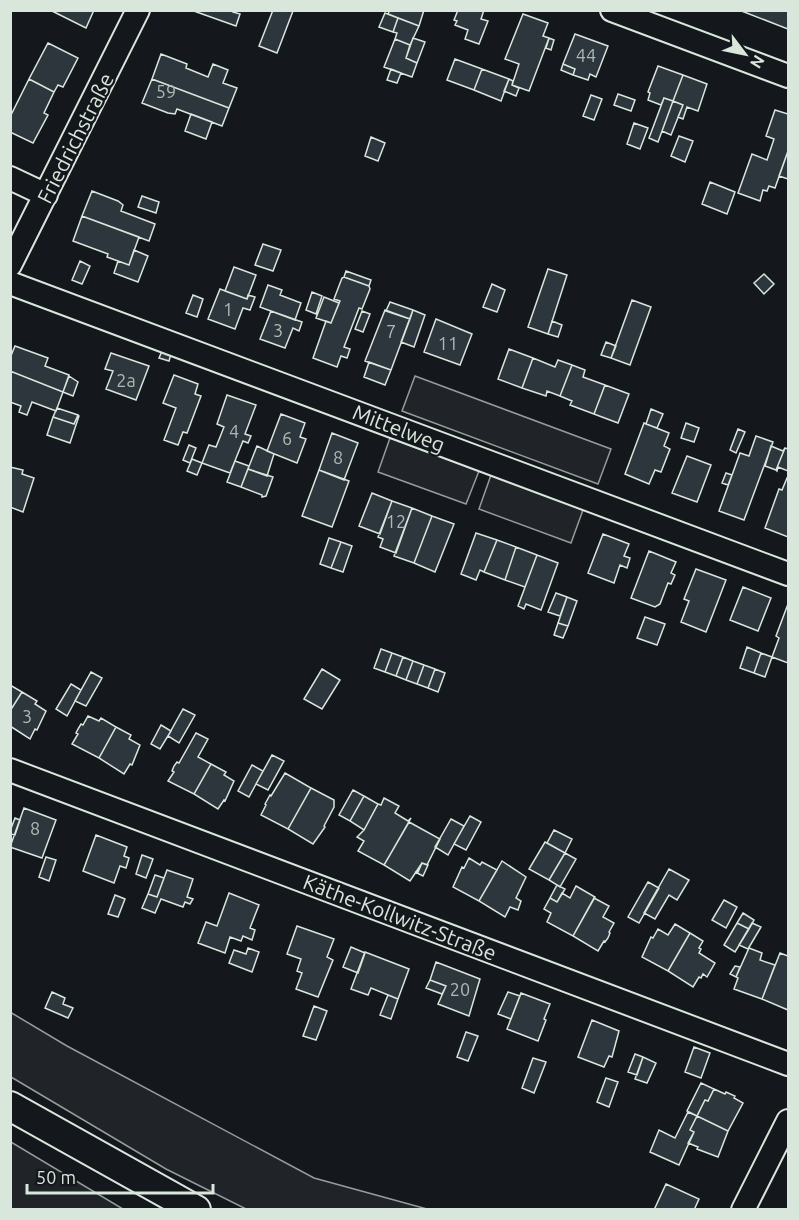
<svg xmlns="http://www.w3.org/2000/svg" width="799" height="1220" viewBox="0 0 799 1220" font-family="Ubuntu,sans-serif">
<rect width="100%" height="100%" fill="#14181c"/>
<path fill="#202428" stroke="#939e99" stroke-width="1.5" d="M 415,376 L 611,449 L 598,484 L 402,411 Z
M 390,438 L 479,471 L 466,504 L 378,472 Z
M 491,475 L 583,510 L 571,543 L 479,509 Z
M 10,1012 L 67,1046 L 314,1178 L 427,1209 L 246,1209 L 166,1169 L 11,1077 Z
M 10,1142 L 11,1142 L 123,1209 L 11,1209 Z"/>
<path fill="#2c363c" stroke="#d8e6dc" stroke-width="1.5" d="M 50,10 L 94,10 L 86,28 Z
M 191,10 L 234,10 L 233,12 L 240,14 L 236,26 Z
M 273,10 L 293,11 L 277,53 L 259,46 Z
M 390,10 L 424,10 L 419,26 L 388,14 Z
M 458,10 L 484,10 L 481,19 L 488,21 L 479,44 L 465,39 L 468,30 L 455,25 L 457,21 L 454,20 Z
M 739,10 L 788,10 L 788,30 L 788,29 Z
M 385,13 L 398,18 L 393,32 L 379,27 Z
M 523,14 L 548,23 L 543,36 L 549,38 L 529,91 L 512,85 L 519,64 L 505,59 Z
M 398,18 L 419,26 L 410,45 L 395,39 L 397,33 L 393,32 Z
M 575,34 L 608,46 L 596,77 L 590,74 L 588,80 L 573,75 L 575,69 L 563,64 Z
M 413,38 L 425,42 L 417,63 L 406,58 Z
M 549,38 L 554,40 L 551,50 L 546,48 Z
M 395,39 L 410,45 L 406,58 L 417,63 L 412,77 L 384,67 Z
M 48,43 L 78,58 L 63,87 L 58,85 L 54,92 L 29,79 Z
M 161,54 L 187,64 L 186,68 L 208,77 L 213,64 L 228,70 L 223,83 L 237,88 L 229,108 L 152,79 Z
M 455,59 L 482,69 L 474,90 L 447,80 Z
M 563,64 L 575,69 L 573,75 L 561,70 Z
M 658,66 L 683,75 L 673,101 L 664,98 L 661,105 L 648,100 L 650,93 L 648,92 Z
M 391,69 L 401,73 L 397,83 L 387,80 Z
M 482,69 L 509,79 L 501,101 L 474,90 Z
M 683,75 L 707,84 L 698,111 L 687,107 L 683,119 L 678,117 L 683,105 L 673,101 Z
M 29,79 L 54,92 L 44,113 L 48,115 L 33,143 L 10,132 L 10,117 Z
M 152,79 L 229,108 L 222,126 L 177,109 L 175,114 L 168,113 L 142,103 Z
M 509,79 L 513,81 L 512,85 L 519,88 L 516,96 L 504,91 Z
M 618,94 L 635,100 L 631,111 L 614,105 Z
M 591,95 L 602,99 L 594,120 L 583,116 Z
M 664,98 L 673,101 L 658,142 L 649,138 Z
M 673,101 L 683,105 L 671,135 L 662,131 Z
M 775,110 L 788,114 L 788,151 L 775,188 L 769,186 L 767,191 L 763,190 L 760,201 L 738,193 L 752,154 L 767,160 L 774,139 L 766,136 Z
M 191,114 L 212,122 L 206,139 L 185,131 Z
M 634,123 L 648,128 L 640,149 L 627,144 Z
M 679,136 L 693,141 L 685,162 L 671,156 Z
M 371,137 L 385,143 L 378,161 L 365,156 Z
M 788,151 L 788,179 L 779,176 Z
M 710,182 L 735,192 L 727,214 L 702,204 Z
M 92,191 L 118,201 L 123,205 L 121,211 L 155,224 L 149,241 L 82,216 Z
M 142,196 L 159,202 L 156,213 L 138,207 Z
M 82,216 L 139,237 L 129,265 L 107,257 L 108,254 L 73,241 Z
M 263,244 L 281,250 L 273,271 L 255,265 Z
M 134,250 L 148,256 L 138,282 L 114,273 L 118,261 L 129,265 Z
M 80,261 L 90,266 L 82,284 L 72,280 Z
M 234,267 L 256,275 L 247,299 L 225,291 Z
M 548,269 L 567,275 L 548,334 L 528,327 Z
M 346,271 L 371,280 L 369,286 L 344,277 Z
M 764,274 L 774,284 L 764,294 L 754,283 Z
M 344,277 L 369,286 L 370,289 L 362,309 L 359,308 L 344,347 L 350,349 L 347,358 L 341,356 L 337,367 L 313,358 L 326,321 L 331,323 L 340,301 L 334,299 L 342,278 Z
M 492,284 L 505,290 L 497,312 L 483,307 Z
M 268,285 L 282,290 L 280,295 L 301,303 L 295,320 L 260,307 Z
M 220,289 L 247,299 L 248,295 L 255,297 L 250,310 L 243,308 L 235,329 L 208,319 Z
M 312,292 L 322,296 L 316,314 L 306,310 Z
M 193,295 L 203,299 L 197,317 L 186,313 Z
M 324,297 L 339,303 L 331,323 L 316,318 Z
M 632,300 L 651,307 L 630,365 L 611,358 Z
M 390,302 L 413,310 L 410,319 L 386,311 Z
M 385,310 L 410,319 L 391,370 L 365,361 Z
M 413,310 L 425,315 L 414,347 L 401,342 Z
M 271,311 L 302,322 L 299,331 L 293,328 L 285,348 L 260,339 Z
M 362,311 L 370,314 L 363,332 L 355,329 Z
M 436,319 L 472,334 L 460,365 L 424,352 Z
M 552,321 L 562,325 L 558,337 L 548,334 Z
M 606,342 L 616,346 L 611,358 L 601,355 Z
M 15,346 L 48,358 L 45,366 L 69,375 L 63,392 L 10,371 L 10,358 Z
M 509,349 L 533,358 L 522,388 L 498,379 Z
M 162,351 L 171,354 L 169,361 L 159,358 Z
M 111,353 L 149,366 L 136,400 L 106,389 L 113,371 L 105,369 Z
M 533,358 L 555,367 L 558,360 L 572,365 L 560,396 L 547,391 L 546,396 L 522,388 Z
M 369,362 L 391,370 L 385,385 L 364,377 Z
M 572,365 L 585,370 L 583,377 L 605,385 L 594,414 L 570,405 L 572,401 L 560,396 Z
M 10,371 L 63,392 L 56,411 L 32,402 L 27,415 L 19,412 L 21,406 L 10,402 Z
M 174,375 L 198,384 L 195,394 L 201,396 L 187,433 L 183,432 L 178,445 L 164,440 L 176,408 L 163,403 Z
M 69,376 L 78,382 L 73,396 L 63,392 Z
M 605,385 L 629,394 L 618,423 L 594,414 Z
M 227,395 L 256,405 L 245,434 L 251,436 L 248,443 L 243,441 L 230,473 L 202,463 L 209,445 L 216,447 L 224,427 L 217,424 Z
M 57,408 L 78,415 L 74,424 L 53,417 Z
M 651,409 L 663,414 L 657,428 L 646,424 Z
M 281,414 L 305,423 L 300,437 L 306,439 L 297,463 L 267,451 Z
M 78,415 L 79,416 L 70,443 L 47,435 L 53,417 L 74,424 Z
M 644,423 L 669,433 L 664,446 L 670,449 L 661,472 L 655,470 L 649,484 L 625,474 Z
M 686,423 L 699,428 L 694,442 L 681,438 Z
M 738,429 L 745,432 L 736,453 L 730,450 Z
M 332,433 L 358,443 L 344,480 L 319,470 Z
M 756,436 L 773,442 L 744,520 L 719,511 L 740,453 L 749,456 Z
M 189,445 L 196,448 L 190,463 L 183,460 Z
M 257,446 L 274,454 L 267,476 L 248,469 Z
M 771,446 L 783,451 L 785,448 L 776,470 L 765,466 Z
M 785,448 L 788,449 L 788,471 L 778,467 L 777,471 L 776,470 Z
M 687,456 L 711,465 L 697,502 L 672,493 Z
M 192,459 L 202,463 L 197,475 L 187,471 Z
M 235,461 L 249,466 L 241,487 L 227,482 Z
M 10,467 L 23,470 L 22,474 L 34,478 L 23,512 L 10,507 Z
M 248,469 L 273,477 L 266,496 L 262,497 L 262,495 L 241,487 Z
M 319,470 L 349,481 L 332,527 L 302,516 Z
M 726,473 L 732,475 L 728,485 L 722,483 Z
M 787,478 L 788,479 L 788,537 L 765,528 L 779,489 L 782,490 Z
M 372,493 L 392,501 L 380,534 L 359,526 Z
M 392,501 L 412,508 L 396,553 L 380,547 L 383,539 L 378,537 Z
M 412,508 L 432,516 L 414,563 L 394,556 Z
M 432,516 L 454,524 L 435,572 L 414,563 Z
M 476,533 L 497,540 L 484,572 L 480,570 L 476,580 L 461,574 Z
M 603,534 L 629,544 L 624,556 L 630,558 L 627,568 L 620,565 L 614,583 L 588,573 Z
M 329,538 L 341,542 L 331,568 L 320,564 Z
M 497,540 L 516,547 L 505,580 L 484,572 Z
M 341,542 L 352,546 L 343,572 L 331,568 Z
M 516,547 L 537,555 L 525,587 L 505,580 Z
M 649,551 L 676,562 L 671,573 L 675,575 L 671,584 L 668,583 L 660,604 L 655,607 L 631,598 Z
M 537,555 L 558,563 L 541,610 L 526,604 L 524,609 L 518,606 Z
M 696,569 L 726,580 L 706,632 L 681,622 L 689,601 L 684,599 Z
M 743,587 L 771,598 L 758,631 L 730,620 Z
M 556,593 L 567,597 L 560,616 L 548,612 Z
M 567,597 L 577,601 L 568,626 L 558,623 Z
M 788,604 L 788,663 L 772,657 L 779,638 L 776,636 Z
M 645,617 L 665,624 L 657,645 L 637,638 Z
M 558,623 L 568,626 L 563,638 L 554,635 Z
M 747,647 L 761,653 L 754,673 L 740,668 Z
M 381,649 L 392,653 L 385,672 L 374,668 Z
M 392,653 L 403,657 L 396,676 L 385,672 Z
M 761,653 L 772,657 L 765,677 L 754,673 Z
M 403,657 L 413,661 L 406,680 L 396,676 Z
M 413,661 L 424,665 L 417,684 L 406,680 Z
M 424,665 L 435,669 L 428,688 L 417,684 Z
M 322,669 L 340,680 L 322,709 L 304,699 Z
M 435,669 L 445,673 L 438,692 L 428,688 Z
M 91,672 L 102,678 L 86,706 L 75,701 Z
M 71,684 L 81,690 L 67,716 L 56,709 Z
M 10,685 L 22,692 L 10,711 Z
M 22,692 L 37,701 L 35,704 L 46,711 L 37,730 L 35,729 L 30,739 L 10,726 L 10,711 Z
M 183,709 L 195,715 L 179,743 L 168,736 Z
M 88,716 L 99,721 L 101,718 L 116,727 L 99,758 L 72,744 L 78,734 L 76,733 L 78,729 L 81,724 L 83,725 Z
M 161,725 L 171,731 L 160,749 L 151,744 Z
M 116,727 L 131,735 L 129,739 L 140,745 L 132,765 L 130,764 L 124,774 L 99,758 Z
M 196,733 L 208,739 L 198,757 L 211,764 L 194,794 L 168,781 L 174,772 L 172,771 L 174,766 L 177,762 L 179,763 Z
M 272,755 L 284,761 L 268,790 L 256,784 Z
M 211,764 L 226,772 L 224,775 L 234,781 L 225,801 L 224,800 L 218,809 L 194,794 Z
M 252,765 L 263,771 L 249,797 L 238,791 Z
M 285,773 L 311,788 L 288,829 L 261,815 L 266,805 L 265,804 L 270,795 L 271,796 Z
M 311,788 L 334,800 L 334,807 L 324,826 L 325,827 L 313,844 L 288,829 Z
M 353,790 L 364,796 L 350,821 L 339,815 Z
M 364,796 L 378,804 L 364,830 L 350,821 Z
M 384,798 L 399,806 L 395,813 L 408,821 L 411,818 L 384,865 L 358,851 L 364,841 L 357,837 L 364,830 L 378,804 L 381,805 Z
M 24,808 L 56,820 L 42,858 L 10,847 Z
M 470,816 L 481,822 L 466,850 L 454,844 Z
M 15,818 L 20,820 L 15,835 L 10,834 L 10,831 Z
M 451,819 L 464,826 L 448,855 L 435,847 Z
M 409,822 L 440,839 L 427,865 L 422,863 L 410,881 L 384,865 Z
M 554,830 L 572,839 L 565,853 L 547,843 Z
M 96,835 L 127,847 L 124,856 L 129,858 L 126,868 L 120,866 L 114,883 L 83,871 Z
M 545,842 L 565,853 L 549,880 L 529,869 Z
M 565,853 L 576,859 L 560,887 L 549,880 Z
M 142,855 L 153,859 L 146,878 L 136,874 Z
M 46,857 L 56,860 L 49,881 L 39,877 Z
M 469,858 L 480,865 L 482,862 L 497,870 L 479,901 L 453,887 L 462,867 L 464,868 Z
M 502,861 L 526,877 L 516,898 L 521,901 L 518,910 L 510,907 L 505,917 L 479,901 Z
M 422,863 L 428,865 L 423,876 L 415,872 L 418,872 Z
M 669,869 L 689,880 L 677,900 L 669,895 L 655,919 L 644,913 Z
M 167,870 L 193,879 L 187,897 L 193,899 L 190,904 L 185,902 L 183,907 L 161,899 L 155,913 L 142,908 L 148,894 L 157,897 Z
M 155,875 L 164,878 L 157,897 L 148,894 Z
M 648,882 L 659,888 L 639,923 L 628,917 Z
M 557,885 L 565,889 L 557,902 L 550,898 Z
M 576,886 L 595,897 L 573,936 L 547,922 L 551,913 L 544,909 L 550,898 L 557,902 L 562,893 L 570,898 Z
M 229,893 L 259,905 L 250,928 L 255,930 L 252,940 L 243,936 L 241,941 L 230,937 L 225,953 L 198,943 L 206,922 L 217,926 Z
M 115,895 L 125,899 L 118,917 L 108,914 Z
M 594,898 L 609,906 L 603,917 L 614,923 L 609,932 L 610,933 L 608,938 L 605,942 L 604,941 L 598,951 L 573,936 Z
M 724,900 L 737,907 L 726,928 L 712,920 Z
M 743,913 L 754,920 L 749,929 L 737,923 Z
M 737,923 L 749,929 L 735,952 L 724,945 Z
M 752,923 L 761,927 L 748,949 L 739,945 Z
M 675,924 L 690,933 L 668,971 L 642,957 L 651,937 L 653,938 L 658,929 L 668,935 Z
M 297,926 L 334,939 L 327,957 L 333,960 L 318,997 L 296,989 L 302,973 L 297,971 L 301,959 L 287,954 Z
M 690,933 L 703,941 L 699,948 L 701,949 L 699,953 L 715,963 L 707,977 L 703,974 L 701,978 L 699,977 L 693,987 L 668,971 Z
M 351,947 L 365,953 L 358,973 L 343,967 Z
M 248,948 L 259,952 L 252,972 L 229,963 L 234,950 L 246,954 Z
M 749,948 L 762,953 L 760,960 L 775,965 L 762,999 L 734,989 L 738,978 L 736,977 Z
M 365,952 L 409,969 L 398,999 L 371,988 L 368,995 L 351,989 Z
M 780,953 L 788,956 L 788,1010 L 762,999 Z
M 436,962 L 480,979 L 469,1016 L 438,1004 L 446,986 L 430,980 Z
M 735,966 L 740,967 L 736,977 L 730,974 Z
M 430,980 L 446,986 L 442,994 L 426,988 Z
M 52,992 L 65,998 L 63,1004 L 73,1008 L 68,1018 L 45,1008 Z
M 508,992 L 520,996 L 511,1019 L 498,1014 Z
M 521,993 L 550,1004 L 544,1019 L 546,1020 L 538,1041 L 507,1029 Z
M 388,995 L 398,999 L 391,1019 L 380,1015 Z
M 314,1006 L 327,1011 L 316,1040 L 303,1036 Z
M 592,1020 L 619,1031 L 612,1057 L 609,1056 L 604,1067 L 578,1057 Z
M 466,1032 L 478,1036 L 468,1061 L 457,1057 Z
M 694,1047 L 710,1053 L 701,1078 L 685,1072 Z
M 635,1054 L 643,1057 L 637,1075 L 628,1072 Z
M 643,1057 L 656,1063 L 647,1083 L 635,1079 Z
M 533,1058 L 546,1062 L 534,1093 L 522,1088 Z
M 606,1078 L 618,1082 L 609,1107 L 597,1102 Z
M 701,1083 L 714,1089 L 708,1101 L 705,1100 L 697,1116 L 687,1111 Z
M 714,1089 L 725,1094 L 726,1092 L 735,1096 L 734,1098 L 743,1103 L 728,1131 L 697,1116 L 705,1100 L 708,1101 Z
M 688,1112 L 697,1116 L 690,1130 L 694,1132 L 679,1165 L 650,1152 L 659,1130 L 675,1138 Z
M 697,1116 L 728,1131 L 718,1157 L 697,1149 L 698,1147 L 688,1143 L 694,1132 L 690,1130 Z
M 666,1184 L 699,1199 L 694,1210 L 654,1210 Z"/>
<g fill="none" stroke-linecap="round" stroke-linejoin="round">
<g stroke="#d8e6dc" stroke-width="26">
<path id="minor" d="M 612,10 L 788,76
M 10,178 L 46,195
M 10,265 L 138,10
M 10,283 L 788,574
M 10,770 L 788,1064
M 743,1210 L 788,1121"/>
</g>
<g stroke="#d8e6dc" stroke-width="32">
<path id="tertiary" d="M 10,1106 L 196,1210"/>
</g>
<use href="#minor" stroke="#14181c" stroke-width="22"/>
<use href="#tertiary" stroke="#14181c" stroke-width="28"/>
</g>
<g text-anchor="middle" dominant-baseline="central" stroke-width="4.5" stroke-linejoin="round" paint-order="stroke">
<g font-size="18" fill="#adbab4">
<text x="586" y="55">44</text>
<text x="166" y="91">59</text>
<text x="228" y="309">1</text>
<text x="278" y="330">3</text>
<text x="391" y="331">7</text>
<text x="448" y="343">11</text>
<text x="126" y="380">2a</text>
<text x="234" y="431">4</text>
<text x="287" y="438">6</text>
<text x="338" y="457">8</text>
<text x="396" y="521">12</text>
<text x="27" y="716">3</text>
<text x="35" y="828">8</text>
<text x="460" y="989">20</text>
</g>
<g font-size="21" fill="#d8e6dc" stroke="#14181c">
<text transform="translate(75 138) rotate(-63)">Friedrichstraße</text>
<text transform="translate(399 428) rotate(21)">Mittelweg</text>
<text transform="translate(400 917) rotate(21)">Käthe-Kollwitz-Straße</text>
</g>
</g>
<rect width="799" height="1220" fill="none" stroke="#d8e6dc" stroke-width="24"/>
<g transform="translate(745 54) rotate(122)" stroke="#14181c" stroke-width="4.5" paint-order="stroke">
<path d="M0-4.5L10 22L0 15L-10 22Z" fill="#d8e6dc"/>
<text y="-9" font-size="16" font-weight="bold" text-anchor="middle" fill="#d8e6dc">N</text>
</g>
<path d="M27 1184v9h186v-9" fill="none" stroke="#d8e6dc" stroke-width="3"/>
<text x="36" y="1184" font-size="18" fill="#d8e6dc" stroke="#14181c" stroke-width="4.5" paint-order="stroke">50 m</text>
</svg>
